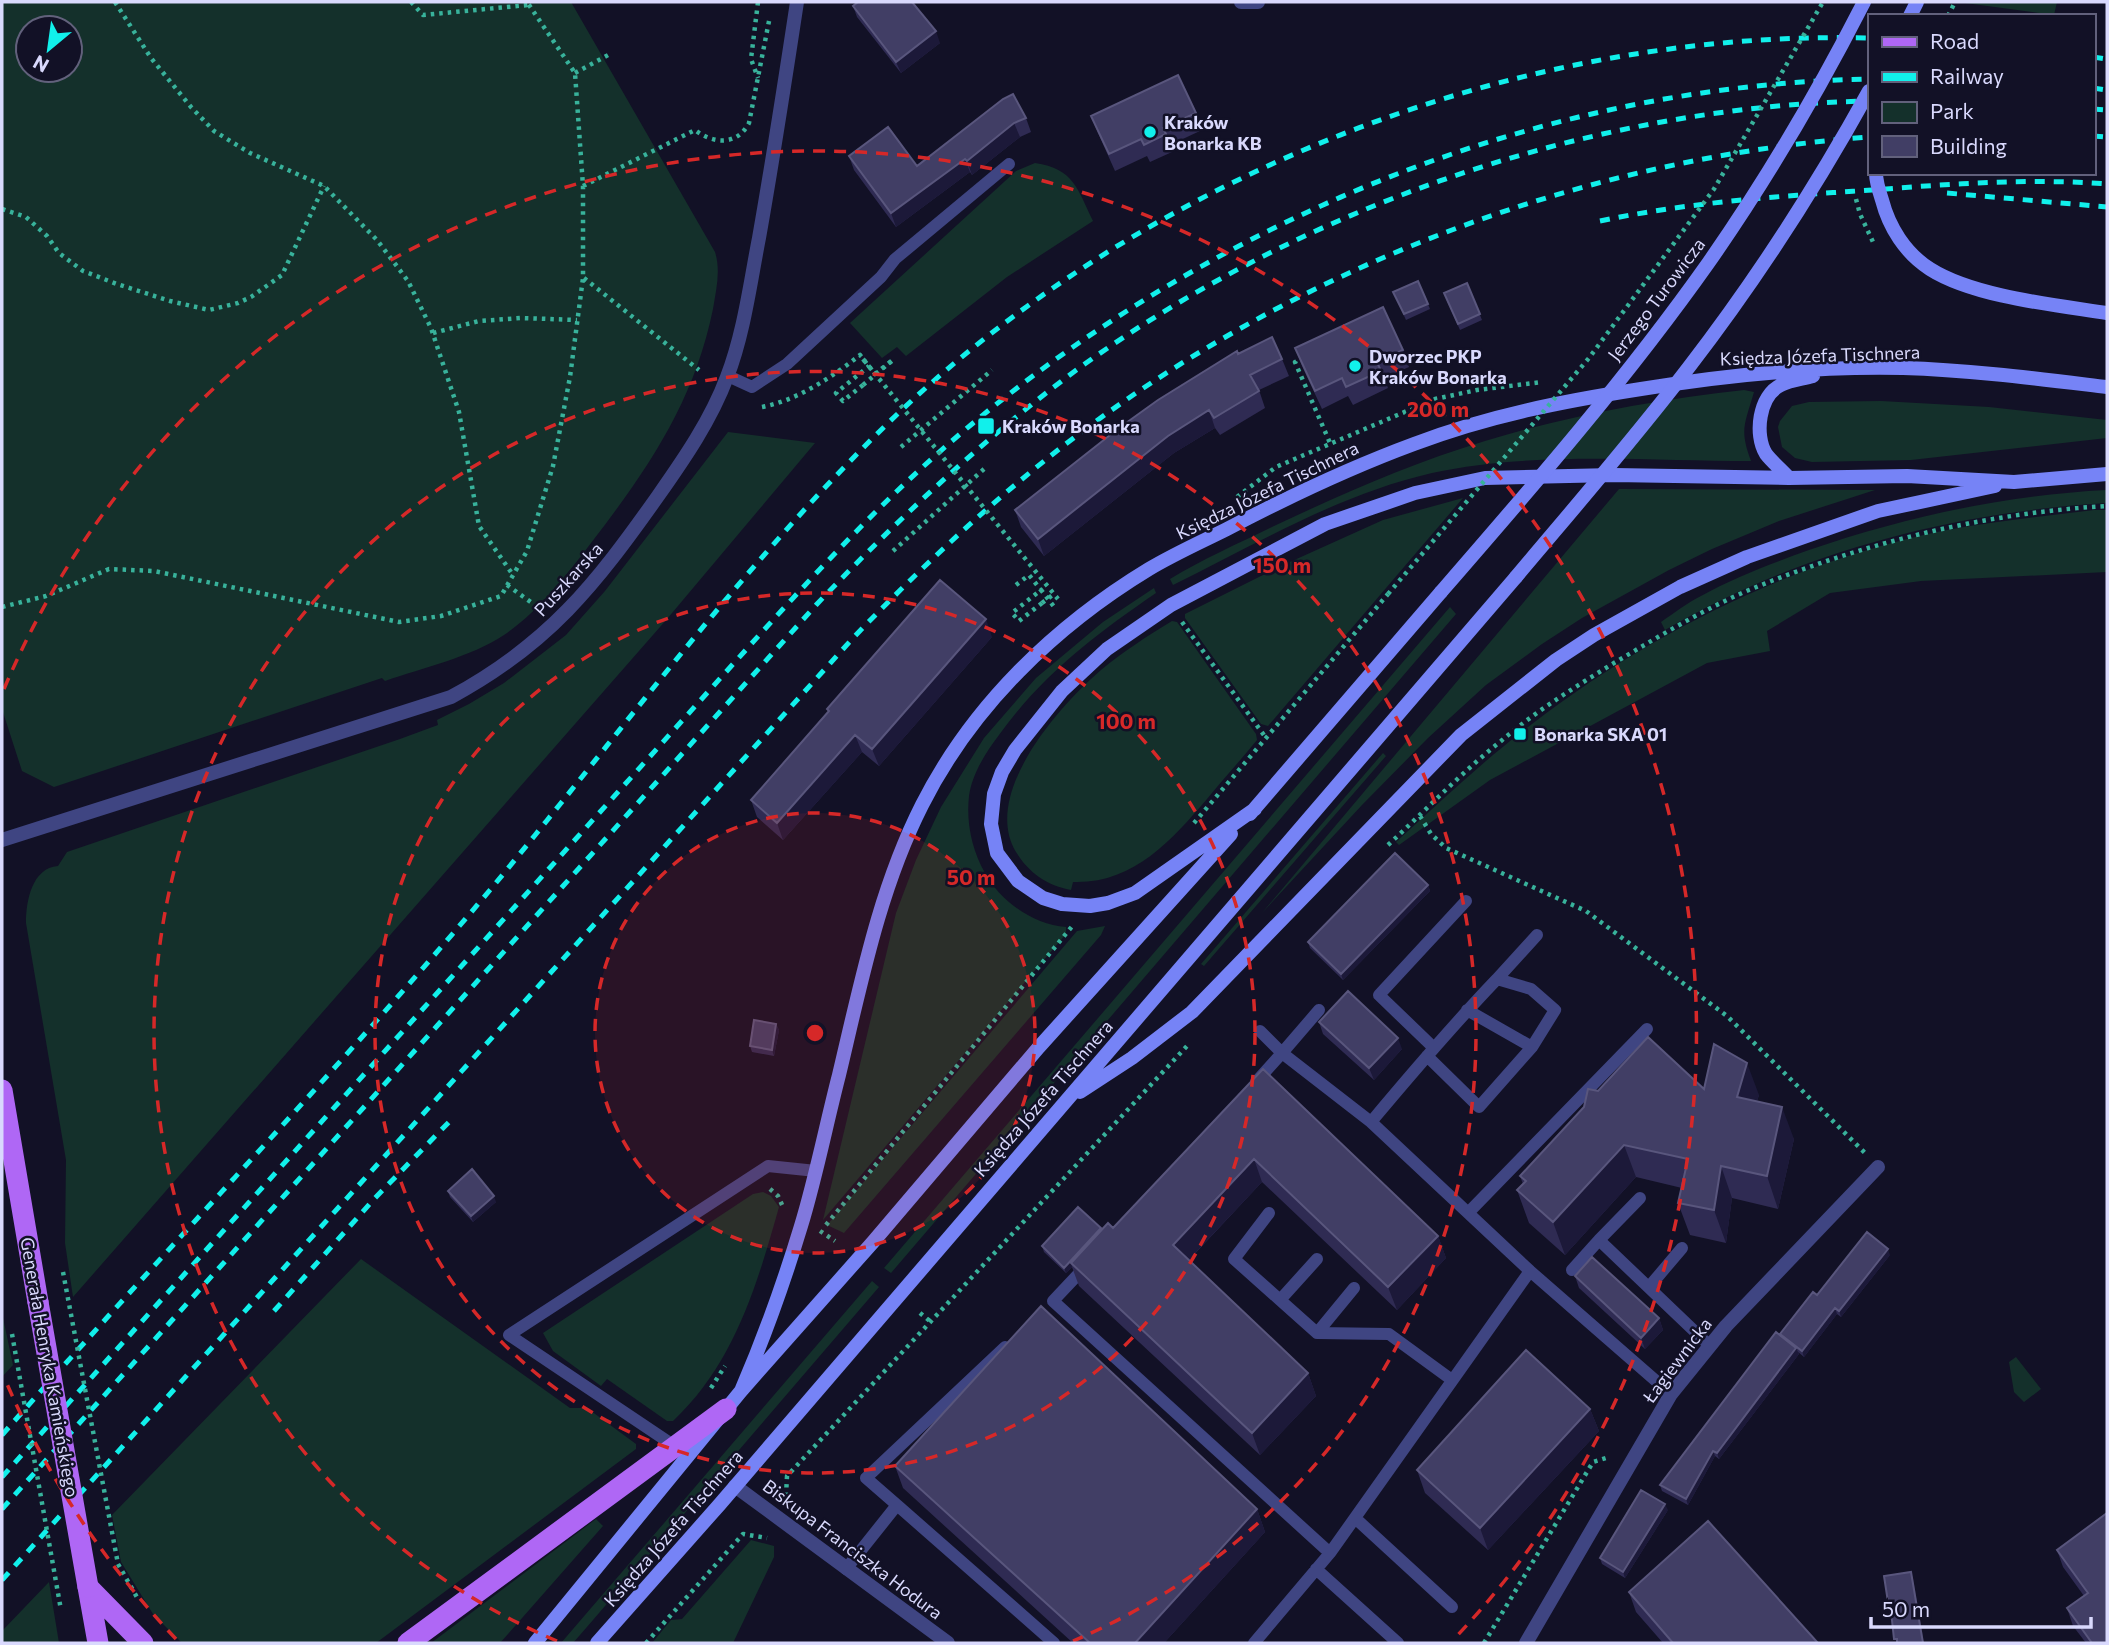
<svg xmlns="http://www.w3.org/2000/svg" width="2109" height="1645" viewBox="0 0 2109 1645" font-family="Commissioner,sans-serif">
<rect width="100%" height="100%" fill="#121126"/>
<path fill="#14302b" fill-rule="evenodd" d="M 2,2 L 571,2 L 715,252 C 721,271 716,290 713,309 C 694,402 648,469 591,543 C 566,576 538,612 504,635 C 471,657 422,668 385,681 L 382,678 L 54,787 L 22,771 L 2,709 ZM 28,28 L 70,28 L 70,70 L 28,70 Z
M 1966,2 L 2057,2 L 2054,15 L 1965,3 Z
M 1035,163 C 1074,169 1077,188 1093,221 L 1007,277 L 906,356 L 897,347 L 882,358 L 850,323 L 1016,171 Z
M 1744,390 L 1754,392 C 1745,424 1739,429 1751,461 C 1649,461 1531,451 1432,473 C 1340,494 1256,544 1173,585 L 1170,579 C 1203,559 1239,543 1274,526 C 1342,494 1412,463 1485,441 C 1570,415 1656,400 1744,390 Z
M 1881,401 L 1989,407 L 2107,420 L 2107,438 L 1911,460 L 1812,462 L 1795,458 L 1782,447 L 1778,427 L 1780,421 L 1792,406 L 1809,402 Z
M 728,432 L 815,443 L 667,619 L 73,1297 L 65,1243 L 66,1160 L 26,923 C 26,901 32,868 58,866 L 67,852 L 400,739 L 438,725 L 437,720 L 469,704 L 504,683 L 566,635 L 605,591 Z
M 1619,489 L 1875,490 L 1779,521 L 1712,549 L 1669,570 L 1582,618 L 1542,644 L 1486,685 L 1428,738 L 1362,805 L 1262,913 Z
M 2107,490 L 2107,503 C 1953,512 1799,552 1665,630 L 1661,622 C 1674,613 1687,603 1701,596 C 1735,577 1773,563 1809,550 C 1905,517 2006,495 2107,490 Z
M 1463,498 L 1268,726 L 1261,724 L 1185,618 L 1185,614 L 1281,566 L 1383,520 Z
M 2094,510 L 2107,510 L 2107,572 L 1921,581 L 1830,593 L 1767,631 L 1770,651 L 1707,663 L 1490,780 L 1399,845 L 1396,842 C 1440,802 1484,760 1532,724 C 1653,631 1797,560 1947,530 C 1995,521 2045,516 2094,510 Z
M 1154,588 L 1156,593 C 1095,635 1043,674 999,735 C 986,752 972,774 969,796 C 966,823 972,850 985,873 C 1000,901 1034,925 1066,927 L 1066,934 L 823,1220 L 896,913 L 916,860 L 941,807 L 984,738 L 1036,678 L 1103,622 Z
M 1450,607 L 1456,614 L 891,1273 L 884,1268 Z
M 1172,621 L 1177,622 L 1256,734 L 1257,740 C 1241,760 1223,779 1207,799 C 1171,841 1133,884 1073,882 L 1071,890 C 1046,885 1029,873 1016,852 C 981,794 1059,706 1101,670 C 1123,652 1147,636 1172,621 Z
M 1383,753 L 1386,756 L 1204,966 L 1201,964 Z
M 1105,926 L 1101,935 L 844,1233 L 827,1225 L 1077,931 Z
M 763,1192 L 771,1196 L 779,1207 C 757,1285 734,1364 673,1421 L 667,1421 L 607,1379 L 601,1386 L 553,1351 L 543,1333 L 753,1194 Z
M 361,1259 L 570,1408 L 587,1408 L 636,1444 L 636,1449 L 376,1643 L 182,1643 L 153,1614 L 121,1562 L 112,1515 Z
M 872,1281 L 879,1287 L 593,1620 L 573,1643 L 561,1643 Z
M 2,1313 L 13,1365 L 2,1377 Z
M 2016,1357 L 2041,1389 L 2024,1402 L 2014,1392 L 2009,1362 Z
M 596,1519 L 603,1526 L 500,1643 L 431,1643 Z
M 751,1540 L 774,1546 L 774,1557 L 733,1643 L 652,1643 L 671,1620 L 682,1619 Z
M 49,1582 L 59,1643 L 2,1643 L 2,1631 Z"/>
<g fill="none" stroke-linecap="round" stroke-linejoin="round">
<path stroke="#38b29b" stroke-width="4.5" stroke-dasharray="3.5 5" stroke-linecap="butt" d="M 115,2 L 151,58 L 191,107 L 214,131 L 250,153 L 324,186 L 377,240 L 408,281 L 431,328 L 459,412 L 479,526 L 513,575
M 411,2 L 423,15 L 528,5
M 758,2 L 751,59 L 758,78
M 1948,16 L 1955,2
M 575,73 L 610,54
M 583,186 L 695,130 C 713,144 737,146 749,123 L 770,16
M 2,209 L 26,217 L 47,236 L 59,253 L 83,271 L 117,284 L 170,301 L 209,310 L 238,303 L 251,297 L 282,275 L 324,186
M 584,278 L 699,370
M 433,333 L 479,321 L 521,318 L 577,320
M 1304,358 L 1295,362 L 1330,443
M 863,385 L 843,401 L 836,393 L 869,366
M 762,407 C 798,400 832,377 860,355 L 875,374 L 894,359
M 901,447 L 992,370
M 1237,497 L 1276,467 L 1435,399 L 1477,390 L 1542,382
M 893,551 L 984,469
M 507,585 L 539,608
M 1016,585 L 1029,575 L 1041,590
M 1042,603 L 1019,621 L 1012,613 L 1041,590 L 1055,608
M 2,607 L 46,596 L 109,569 L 154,571 L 399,622 L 441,616 L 501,596 L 527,551 L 553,466 L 570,377 L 583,278 L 583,186 L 575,73 L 527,2
M 1182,622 L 1266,738
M 1420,816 L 1431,834 L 1446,848 L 1586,911 L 1727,1016 L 1865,1153
M 1194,823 L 1388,594
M 1388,845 C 1426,810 1461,773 1501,741 C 1536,711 1575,687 1614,663 C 1658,637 1702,610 1749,590 C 1863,543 1984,513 2107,506
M 770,1189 L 778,1196 L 783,1207
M 826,1225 L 1074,924
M 820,1231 L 835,1241
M 920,1313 L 931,1322
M 711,1388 L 725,1366
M 786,1496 L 787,1476 L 1187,1046
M 118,1564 L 138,1599
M 646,1643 L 743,1534 L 767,1538
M 1484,1643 L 1593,1462 L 1606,1458 L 1608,1454"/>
<path stroke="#3f4582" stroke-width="12" d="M 728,376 L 752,387 L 787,364 L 881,277 L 895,259 L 1009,164
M 1497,979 L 1537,935
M 1467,1010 L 1532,1047
M 1260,1031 L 1282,1053 L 1319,1010
M 1434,1048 L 1379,995 L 1466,901
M 1427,1056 L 1479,1107 L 1532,1047 L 1555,1010 L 1531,989 L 1497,979 C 1453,1025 1412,1073 1371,1122 L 1530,1271 L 1671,1394
M 1256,1082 L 1282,1053 L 1371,1122
M 1640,1198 L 1599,1240 L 1710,1346
M 1269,1213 L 1234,1259 L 1280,1300
M 1468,1213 L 1647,1029
M 1087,1265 L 1053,1301 L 1330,1553
M 1572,1270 L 1599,1240
M 1649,1287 L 1682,1248
M 1354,1288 L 1317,1333 L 1389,1334 L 1452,1380
M 1317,1333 L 1280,1300 L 1317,1259
M 676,1447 L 509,1335 L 768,1166 L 816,1171
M 897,1505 L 1054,1643
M 1355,1518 L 1452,1607
M 846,1569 L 897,1505 L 866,1478 L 1005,1347
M 1316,1569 L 1398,1643
M 1254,1643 L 1330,1553 L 1530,1271"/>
<path stroke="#3f4582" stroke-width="14" d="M 1241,2 L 1258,2
M 2,840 L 451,697 C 549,644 595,585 658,496 C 684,459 711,420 727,377 C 744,333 750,284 759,238 C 773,159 785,81 797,2
M 735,1486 L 948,1643
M 1526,1643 L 1671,1394 L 1726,1326 L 1878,1167"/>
<path stroke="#7683f6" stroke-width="14" d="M 1910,16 L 1917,2
M 1789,478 C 1782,470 1772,462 1766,454 C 1754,435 1759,395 1781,385 C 1790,380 1803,379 1813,376
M 1255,809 L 1135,893 L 1108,903 L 1090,906 L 1062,904 L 1043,898 L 1018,881 L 997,853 L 991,824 L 994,794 L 1002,772 L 1015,750 L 1062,691 L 1107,649 L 1171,605 L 1325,524 L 1415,493 L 1485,478 L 1614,475 L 1789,478 L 1907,476 L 2014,482 L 2107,474
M 1250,814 L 1441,592
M 1080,1092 L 1132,1058 L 1192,1012 L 1461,735 L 1556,660 L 1594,635 L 1680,587 L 1747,557 L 1878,511 L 1995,486
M 741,1391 C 764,1338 784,1282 801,1226 C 816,1177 826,1125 839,1075 C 861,983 879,890 922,805 C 972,706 1055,626 1149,569 C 1174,554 1201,542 1227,529 C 1288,497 1349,468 1414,444 C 1487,416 1564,401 1641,389 C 1727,375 1815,366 1903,368 C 1971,370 2040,379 2107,387
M 535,1643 L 741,1391 L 873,1242 L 1039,1047 L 1231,834
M 597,1643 L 720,1504 L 1516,577"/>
<path stroke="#af67f5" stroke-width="21" d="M 2,1090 L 38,1302
M 88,1587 L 143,1643
M 88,1587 L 98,1643
M 408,1643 L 726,1409"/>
<path stroke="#11f0eb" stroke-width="5" stroke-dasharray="10 9" stroke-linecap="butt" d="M 2093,57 L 2107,59
M 2093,88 L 2107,90
M 2093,109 L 2107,110
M 2093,136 L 2107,137
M 1947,193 L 2107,207
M 1600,221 C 1690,202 1781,196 1872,190 C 1950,184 2029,178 2107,184
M 274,1311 L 375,1198 L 449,1122
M 2,1435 C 163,1252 333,1076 490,890 C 620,734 739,569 885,426 C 1139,178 1513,29 1869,38
M 2,1477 L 734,663 C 809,580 885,496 972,424 C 1221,217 1543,85 1869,79
M 2,1509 L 817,604 C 896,521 979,443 1071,374 C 1295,209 1591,106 1869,101
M 2,1580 L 853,638 C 931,557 1014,480 1106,414 C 1326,256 1599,157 1869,137"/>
<path stroke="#38b29b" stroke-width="4.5" stroke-dasharray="3.5 5" stroke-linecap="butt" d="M 1856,199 L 1860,214 L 1873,242
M 863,359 L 1058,599
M 863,385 L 894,359
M 1388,594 L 1589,358 L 1714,189 L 1823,2
M 1042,603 L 1054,594
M 63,1272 L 118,1564
M 12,1334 L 61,1610"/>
<path stroke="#7683f6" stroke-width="14" d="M 1876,173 C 1876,182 1879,191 1882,200 C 1889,227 1905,253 1930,269 C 1974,297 2056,305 2107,313
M 1516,577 C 1574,508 1634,439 1689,367 C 1756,280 1816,187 1869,91
M 1441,592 C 1534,485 1627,378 1709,262 C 1767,179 1818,92 1864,2"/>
<path stroke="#af67f5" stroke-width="21" d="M 38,1302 L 88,1587"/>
</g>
<path fill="#2f2b53" d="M 853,6 L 940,43 L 901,73 L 857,17 Z
M 1196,113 L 1202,130 L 1170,145 L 1172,152 L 1150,162 L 1147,156 L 1115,171 L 1098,133 L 1091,116 Z
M 1026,118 L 1031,132 L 1020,137 L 972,175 L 970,172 L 896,227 L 854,170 L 849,156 L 917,166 Z
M 1467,283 L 1482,320 L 1460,330 L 1446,299 Z
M 1393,292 L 1428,304 L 1430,309 L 1406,320 Z
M 1295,348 L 1403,350 L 1409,367 L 1384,378 L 1388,388 L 1353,405 L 1348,396 L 1322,409 L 1302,366 Z
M 1238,354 L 1282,359 L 1289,376 L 1259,390 L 1265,408 L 1220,435 L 1215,428 L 1174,453 L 1044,556 L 1021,527 L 1015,510 Z
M 992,637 L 879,766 L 862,752 L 783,840 L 757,817 L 751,800 L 828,713 L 827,709 Z
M 1428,885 L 1430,891 L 1343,980 L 1310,948 L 1308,942 Z
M 1319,1022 L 1402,1049 L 1374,1080 L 1323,1034 Z
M 776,1024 L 779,1030 L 774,1056 L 752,1052 L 750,1046 Z
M 1263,1069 L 1438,1236 L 1446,1258 L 1397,1310 L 1262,1182 L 1189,1260 L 1308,1373 L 1316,1396 L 1260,1455 L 1079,1286 L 1072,1267 L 1066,1273 L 1044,1252 L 1042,1246 L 1113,1228 Z
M 1704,1089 L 1759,1095 L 1757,1101 L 1794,1139 L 1778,1209 L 1732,1198 L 1726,1243 L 1690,1235 L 1678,1203 L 1682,1188 L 1636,1177 L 1565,1255 L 1529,1223 L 1517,1190 L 1523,1184 L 1520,1176 L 1598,1091 Z
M 448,1191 L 496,1202 L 473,1222 L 450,1197 Z
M 1890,1255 L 1841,1317 L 1837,1314 L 1804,1357 L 1798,1352 L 1799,1354 L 1719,1459 L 1715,1456 L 1688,1505 L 1662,1491 L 1660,1485 L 1780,1335 L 1817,1295 Z
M 1575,1276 L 1659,1318 L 1663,1330 L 1645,1349 L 1579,1288 Z
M 1590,1409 L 1599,1431 L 1488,1550 L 1425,1493 L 1417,1470 Z
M 895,1466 L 1257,1509 L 1265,1532 L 1164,1643 L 1073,1643 L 903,1488 Z
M 1668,1510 L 1625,1578 L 1602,1564 L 1600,1558 Z
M 2107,1513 L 2107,1643 L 2086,1643 L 2073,1626 L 2067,1608 L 2084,1596 L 2063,1567 L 2057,1550 Z
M 1629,1592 L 1818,1643 L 1663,1643 L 1636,1612 Z"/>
<path fill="#1c1939" d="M 936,31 L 940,43 L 901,73 L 896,62 Z
M 1014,123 L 1020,137 L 972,175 L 967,161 Z
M 965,159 L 970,172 L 896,227 L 891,213 Z
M 1209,410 L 1215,428 L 1174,453 L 1044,556 L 1038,539 L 1168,436 Z
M 986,619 L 992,637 L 879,766 L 872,749 Z
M 855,735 L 862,752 L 783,840 L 777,823 Z
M 1428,885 L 1430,891 L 1343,980 L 1341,974 Z
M 776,1024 L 779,1030 L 774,1056 L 772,1050 Z
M 1398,1038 L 1402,1049 L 1374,1080 L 1369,1068 Z
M 1747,1063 L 1759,1095 L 1748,1129 L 1737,1097 Z
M 1782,1107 L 1794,1139 L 1778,1209 L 1767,1176 Z
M 1624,1145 L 1636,1177 L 1565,1255 L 1553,1222 Z
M 1254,1159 L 1262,1182 L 1181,1268 L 1173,1245 Z
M 1721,1166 L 1732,1198 L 1726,1243 L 1714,1210 Z
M 494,1196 L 496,1202 L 473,1222 L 471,1216 Z
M 1101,1228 L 1103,1234 L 1071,1263 L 1072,1267 L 1066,1273 L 1064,1268 Z
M 1438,1236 L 1446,1258 L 1397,1310 L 1388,1287 Z
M 1888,1249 L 1890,1255 L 1841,1317 L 1839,1311 Z
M 1835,1308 L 1837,1314 L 1804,1357 L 1802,1351 Z
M 1659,1318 L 1663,1330 L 1645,1349 L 1641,1338 Z
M 1796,1348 L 1799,1354 L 1719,1459 L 1717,1453 Z
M 1308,1373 L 1316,1396 L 1260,1455 L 1252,1433 Z
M 1590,1409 L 1599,1431 L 1488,1550 L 1480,1528 Z
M 1713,1451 L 1715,1456 L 1688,1505 L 1686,1499 Z
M 1665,1504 L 1668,1510 L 1625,1578 L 1623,1572 Z
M 1257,1509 L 1265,1532 L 1164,1643 L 1135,1643 Z
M 1911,1572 L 1913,1578 L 1924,1643 L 1923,1643 Z"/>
<path fill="#413e65" stroke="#59567d" stroke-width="2" d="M 858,2 L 912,2 L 936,31 L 896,62 L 853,6 Z
M 1178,75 L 1196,113 L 1163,128 L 1166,134 L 1144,145 L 1141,139 L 1109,154 L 1091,116 Z
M 1013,94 L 1026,118 L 1014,123 L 967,161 L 965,159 L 891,213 L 849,156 L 888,127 L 917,166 L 1003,99 Z
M 1418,281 L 1428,304 L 1404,314 L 1393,292 Z
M 1467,283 L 1480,314 L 1458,324 L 1444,293 Z
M 1383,307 L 1403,350 L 1377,362 L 1381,371 L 1346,387 L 1342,378 L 1315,391 L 1295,348 Z
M 1272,337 L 1282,359 L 1250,375 L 1259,391 L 1214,418 L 1209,410 L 1168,436 L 1038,539 L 1015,510 L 1119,428 L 1158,400 L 1237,351 L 1238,354 Z
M 940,580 L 986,619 L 872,749 L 855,735 L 777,823 L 751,800 L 829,711 L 827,709 Z
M 1395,853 L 1428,885 L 1341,974 L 1308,942 Z
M 1348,991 L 1398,1038 L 1369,1068 L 1319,1022 Z
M 754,1020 L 776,1024 L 772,1050 L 750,1046 Z
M 1648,1037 L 1704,1089 L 1714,1044 L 1747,1063 L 1737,1097 L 1782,1107 L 1767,1176 L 1721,1166 L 1714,1210 L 1678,1203 L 1688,1159 L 1624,1145 L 1553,1222 L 1517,1190 L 1526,1181 L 1520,1176 L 1584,1107 L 1588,1089 L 1598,1091 Z
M 1263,1069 L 1438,1236 L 1388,1287 L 1254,1159 L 1173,1245 L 1308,1373 L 1252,1433 L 1071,1263 L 1108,1223 L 1113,1228 Z
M 472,1169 L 494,1196 L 471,1216 L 448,1191 Z
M 1078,1207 L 1101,1228 L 1064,1268 L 1042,1246 Z
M 1867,1232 L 1888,1249 L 1839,1311 L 1835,1308 L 1802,1351 L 1780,1334 L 1813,1292 L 1817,1295 Z
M 1592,1257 L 1659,1318 L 1641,1338 L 1575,1276 Z
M 1041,1306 L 1257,1509 L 1135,1643 L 1090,1643 L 895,1466 Z
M 1776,1332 L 1796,1348 L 1717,1453 L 1713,1451 L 1686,1499 L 1660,1485 Z
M 1526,1350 L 1590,1409 L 1480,1528 L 1417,1470 Z
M 1641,1490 L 1665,1504 L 1623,1572 L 1600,1558 Z
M 2107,1513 L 2107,1643 L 2092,1643 L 2067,1608 L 2088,1593 L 2057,1550 Z
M 1708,1521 L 1818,1643 L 1673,1643 L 1629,1592 Z
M 1911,1572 L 1923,1643 L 1897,1643 L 1897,1639 L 1894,1639 L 1890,1602 L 1888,1602 L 1884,1576 Z"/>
<circle cx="815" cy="1033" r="220" fill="#d62828" fill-opacity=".12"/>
<g fill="none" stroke="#d62828" stroke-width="3.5" stroke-dasharray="12 9">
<circle cx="815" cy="1033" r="220"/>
<circle cx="815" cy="1033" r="440"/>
<path d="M557 1641A661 661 0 1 1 1073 1641"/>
<path d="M176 1639A881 881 0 0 1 4 1377M4 689A881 881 0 1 1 1454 1639"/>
</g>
<g fill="#11f0eb" stroke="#121126" stroke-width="2.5">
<circle cx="1150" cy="132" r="7"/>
<circle cx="1355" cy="366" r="7"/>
<rect x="977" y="417" width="18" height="18" rx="3.5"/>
<rect x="1513" y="727" width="14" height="14" rx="3.5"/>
</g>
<g text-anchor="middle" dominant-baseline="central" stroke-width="5" stroke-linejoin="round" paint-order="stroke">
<g font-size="18" font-weight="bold" fill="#d9d9fd" stroke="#121126" text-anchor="start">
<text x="1164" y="122">Kraków<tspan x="1164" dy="21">Bonarka KB</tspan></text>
<text x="1369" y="356">Dworzec PKP<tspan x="1369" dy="21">Kraków Bonarka</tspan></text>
<text x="1002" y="426">Kraków Bonarka</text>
<text x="1534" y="734">Bonarka SKA 01</text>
</g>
<g font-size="18" fill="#d9d9fd" stroke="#121126">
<text transform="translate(1656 299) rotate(-53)">Jerzego Turowicza</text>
<text transform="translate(1820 355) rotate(-2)">Księdza Józefa Tischnera</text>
<text transform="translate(1267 490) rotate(-26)">Księdza Józefa Tischnera</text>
<text transform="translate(568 579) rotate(-48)">Puszkarska</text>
<text transform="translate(1043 1098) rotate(-49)">Księdza Józefa Tischnera</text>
<text transform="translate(1677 1360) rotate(-53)">Łagiewnicka</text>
<text transform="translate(50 1367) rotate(80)">Generała Henryka Kamieńskiego</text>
<text transform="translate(673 1528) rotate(-49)">Księdza Józefa Tischnera</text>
<text transform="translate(853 1549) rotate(37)">Biskupa Franciszka Hodura</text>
</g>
</g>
<circle cx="815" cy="1033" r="10" fill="#d62828" stroke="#121126" stroke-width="3.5"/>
<g font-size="21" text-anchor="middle" font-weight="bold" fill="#d62828" stroke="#121126" stroke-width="5" stroke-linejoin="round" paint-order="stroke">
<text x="1438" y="417">200 m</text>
<text x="1282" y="573">150 m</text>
<text x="1126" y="729">100 m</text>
<text x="971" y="885">50 m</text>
</g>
<rect width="2109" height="1645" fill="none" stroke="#d9d9fd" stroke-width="7"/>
<rect x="1868" y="14" width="228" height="161" fill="#121126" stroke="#62617c" stroke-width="2"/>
<rect x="1882" y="37" width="35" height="10" fill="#af67f5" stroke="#62617c" stroke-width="2"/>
<text x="1930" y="49" font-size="21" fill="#d9d9fd">Road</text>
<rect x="1882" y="72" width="35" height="10" fill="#11f0eb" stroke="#62617c" stroke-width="2"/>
<text x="1930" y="84" font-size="21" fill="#d9d9fd">Railway</text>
<rect x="1882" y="102" width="35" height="21" fill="#14302b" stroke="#62617c" stroke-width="2"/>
<text x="1930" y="119" font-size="21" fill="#d9d9fd">Park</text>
<rect x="1882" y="136" width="35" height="21" fill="#413e65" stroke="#62617c" stroke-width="2"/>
<text x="1930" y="154" font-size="21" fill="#d9d9fd">Building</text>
<g transform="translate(49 49) rotate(209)"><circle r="33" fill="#121126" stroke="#62617c" stroke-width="2"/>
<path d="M0-5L12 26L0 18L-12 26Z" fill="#11f0eb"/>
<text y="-10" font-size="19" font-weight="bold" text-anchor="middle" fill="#d9d9fd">N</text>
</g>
<path d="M1871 1617v10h220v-10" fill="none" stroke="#d9d9fd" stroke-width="3.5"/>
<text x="1882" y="1617" font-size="21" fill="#d9d9fd" stroke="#121126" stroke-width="5" paint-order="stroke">50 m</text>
</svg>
